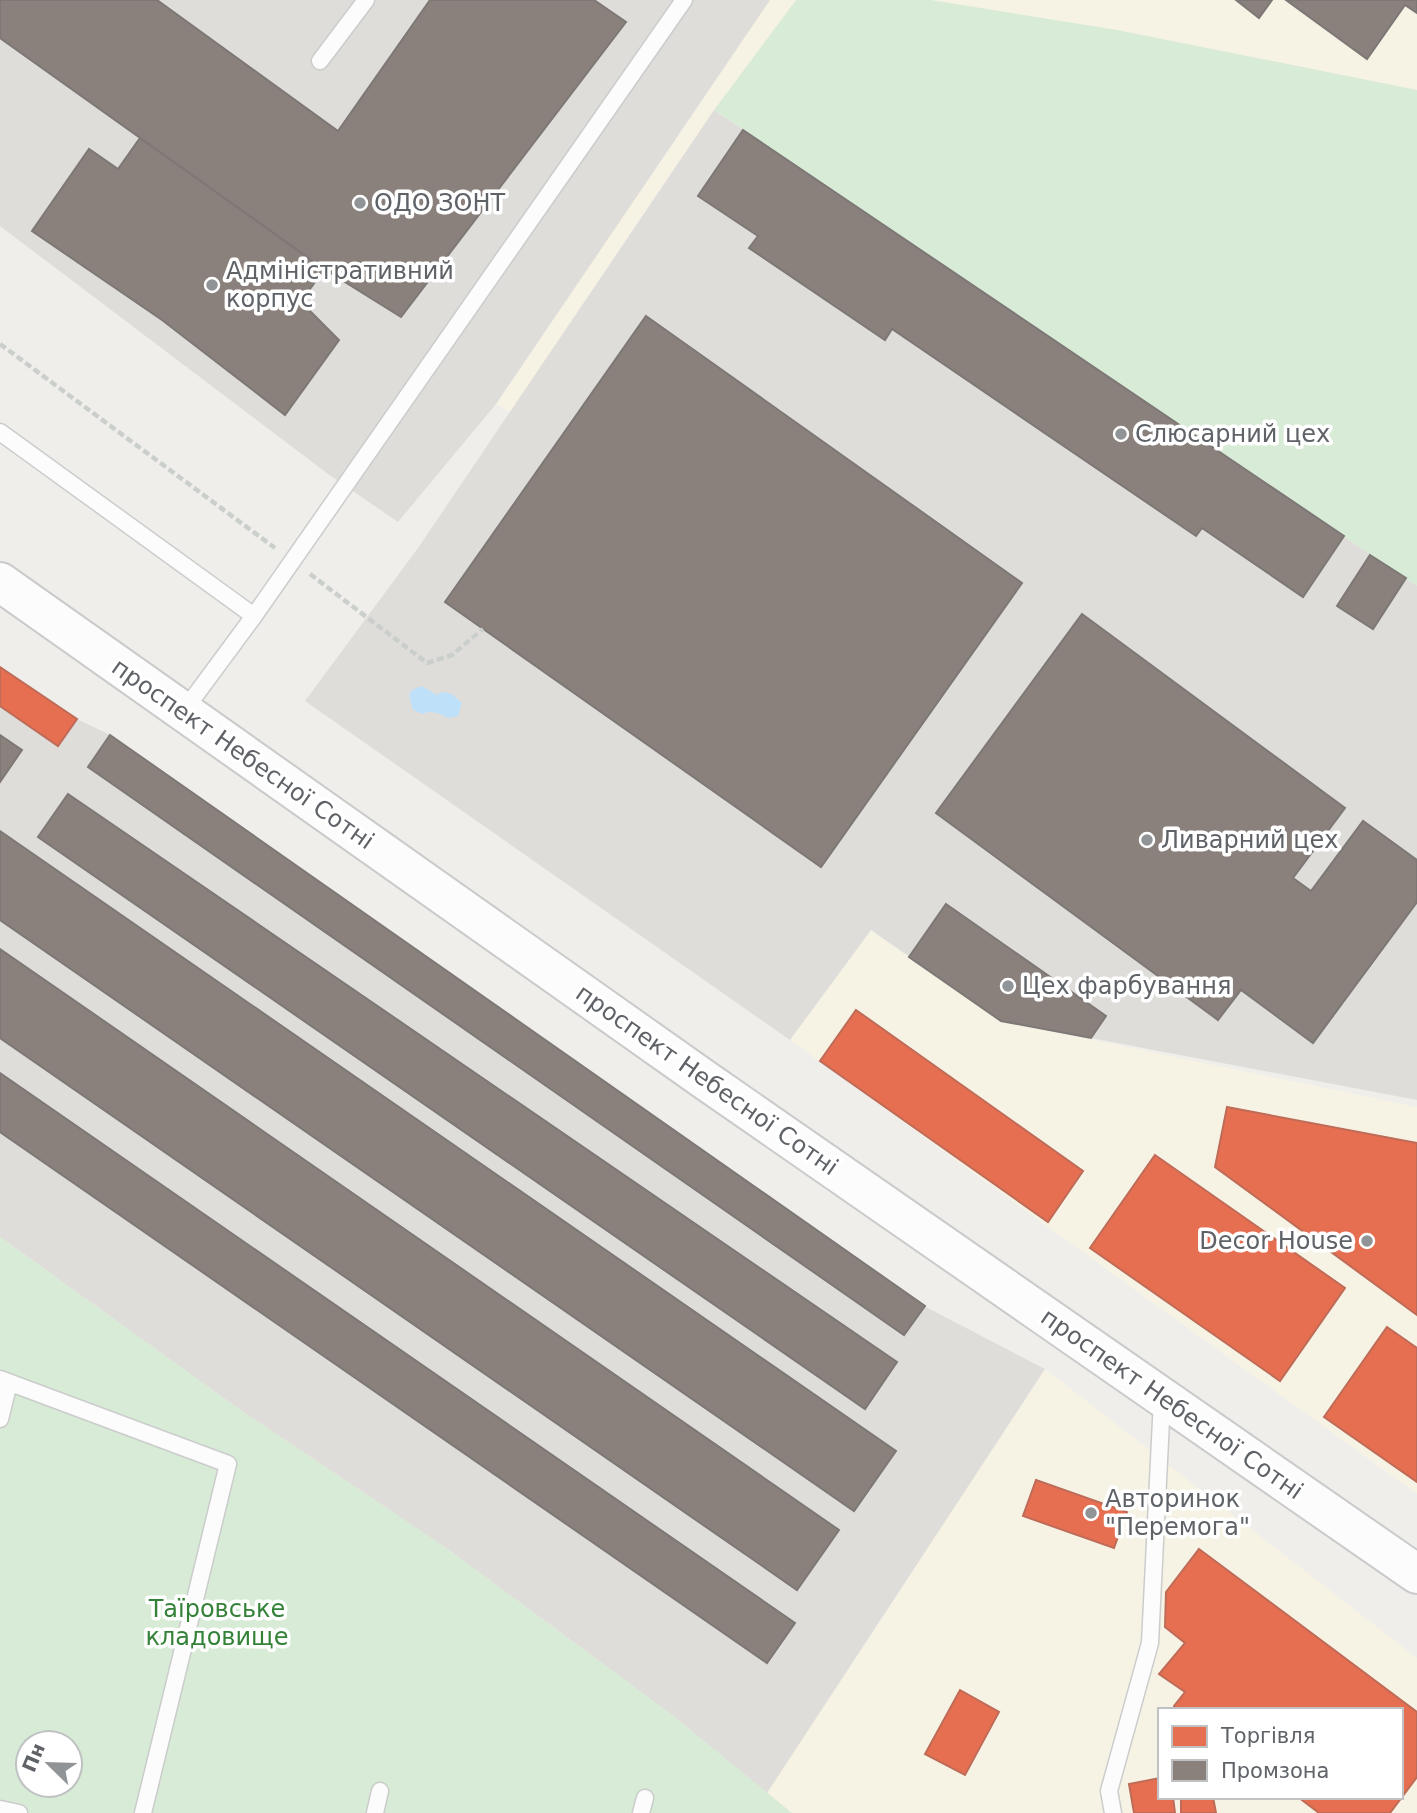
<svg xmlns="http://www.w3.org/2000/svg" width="1417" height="1813" viewBox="0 0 1417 1813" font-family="'DejaVu Sans',sans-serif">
<rect width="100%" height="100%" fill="#efeeea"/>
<path fill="#f7f3e4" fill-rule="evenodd" d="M 770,0 L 1417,0 L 1417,90 L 1117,30 L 954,272 L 714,110 L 510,412 L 496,404 Z
M 871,930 L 1001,1021 L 1417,1107 L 1417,1494 L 790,1040 Z
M 1045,1369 L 1417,1658 L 1417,1813 L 792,1813 L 767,1793 ZM 1160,1710 L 1401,1710 L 1401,1797 L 1160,1797 Z"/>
<path fill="#dfddda" d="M 0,0 L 770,0 L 496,404 L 398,522 L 328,474 L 0,226 Z
M 714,110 L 1417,586 L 1417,1100 L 1001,1021 L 871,930 L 790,1040 L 305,701 L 418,548 Z
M 0,667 L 77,719 L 110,735 L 924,1306 L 1045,1369 L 767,1793 L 672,1715 L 449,1550 L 243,1412 L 0,1237 Z"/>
<path fill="#d8ebd6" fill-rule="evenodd" d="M 796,0 L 931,0 L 1117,30 L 1417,90 L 1417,586 L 714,110 Z
M 0,1237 L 243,1412 L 449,1550 L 672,1715 L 792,1813 L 0,1813 ZM 28,1743 L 70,1743 L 70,1785 L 28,1785 Z"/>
<path fill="#bfe0f9" d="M 422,686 L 437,695 L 442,692 L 452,694 L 462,703 L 458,716 L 449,718 C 439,714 433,709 423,714 L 413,710 L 409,695 L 412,690 Z"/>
<path fill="#e76f51" stroke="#be6b58" stroke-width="2" d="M 0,667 L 77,719 L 58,746 L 0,706 Z
M 856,1010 L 1083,1171 L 1048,1222 L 820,1061 Z
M 1227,1107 L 1417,1143 L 1417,1315 L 1215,1167 Z
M 1155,1155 L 1345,1288 L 1280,1381 L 1090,1248 Z
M 1387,1327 L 1417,1348 L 1417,1482 L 1324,1417 Z
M 1036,1480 L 1127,1512 L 1114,1548 L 1023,1516 Z
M 1199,1549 L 1417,1712 L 1417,1777 L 1390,1813 L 1319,1813 L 1298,1797 L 1401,1797 L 1401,1710 L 1180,1710 L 1174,1706 L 1185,1692 L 1159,1674 L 1185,1643 L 1165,1627 L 1166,1592 Z
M 960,1690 L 999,1712 L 965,1775 L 925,1754 Z
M 1160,1778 L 1160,1797 L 1173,1797 L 1175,1813 L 1134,1813 L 1129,1784 Z
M 1181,1797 L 1213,1797 L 1216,1813 L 1181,1813 Z"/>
<path fill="#8a817c" stroke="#7d7876" stroke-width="2" d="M 0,0 L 157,0 L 338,131 L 430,0 L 594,0 L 626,22 L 401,317 L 324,269 L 0,38 Z
M 1236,0 L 1272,0 L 1259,18 Z
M 1286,0 L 1417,0 L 1417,13 L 1405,5 L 1367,59 Z
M 743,130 L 1344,536 L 1303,597 L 1202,528 L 1196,536 L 892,329 L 885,340 L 749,248 L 758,236 L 698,196 Z
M 140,138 L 324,269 L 301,302 L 339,340 L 285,415 L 162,320 L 32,231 L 89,149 L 118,169 Z
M 646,316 L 1022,583 L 821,867 L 445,602 Z
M 1370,555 L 1406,578 L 1373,629 L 1337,606 Z
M 1082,614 L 1345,808 L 1293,878 L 1311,891 L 1363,821 L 1417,860 L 1417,902 L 1313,1043 L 1241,990 L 1218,1020 L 936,813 Z
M 0,735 L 22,750 L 0,782 Z
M 110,735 L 925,1306 L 904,1335 L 88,767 Z
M 68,794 L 897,1362 L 865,1409 L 38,837 Z
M 0,831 L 896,1451 L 854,1511 L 0,920 Z
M 946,904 L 1106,1016 L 1091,1038 L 1001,1021 L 909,957 Z
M 0,949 L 839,1530 L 797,1590 L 0,1038 Z
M 0,1073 L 795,1623 L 767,1663 L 0,1132 Z"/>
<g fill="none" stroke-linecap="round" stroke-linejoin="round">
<g stroke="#cbcccc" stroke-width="19">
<path id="service" d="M 320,61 L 366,0
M 0,432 L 254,616
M 183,712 L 254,616 L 684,0
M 0,1379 L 228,1464 L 143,1813
M 0,1419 L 9,1383
M 0,1809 L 19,1813
M 375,1813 L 380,1791
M 641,1813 L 645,1798
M 1113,1813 L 1109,1791 L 1150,1643 L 1162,1400"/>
</g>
<g stroke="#cacacb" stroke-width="42">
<path id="secondary" d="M 0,582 L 705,1080 L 1417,1574"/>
</g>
<path stroke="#cacfcc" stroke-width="4.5" stroke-dasharray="7 3.5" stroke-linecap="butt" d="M 0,344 L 275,548
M 310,574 L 427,663 L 452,655 L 483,629"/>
<use href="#service" stroke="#fdfcfc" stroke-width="16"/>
<use href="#secondary" stroke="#fdfcfc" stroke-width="38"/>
</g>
<g fill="#919496" stroke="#fff" stroke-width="2.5">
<circle cx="360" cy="203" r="7"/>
<circle cx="212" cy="285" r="7"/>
<circle cx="1121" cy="434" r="7"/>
<circle cx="1147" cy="840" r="7"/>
<circle cx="1008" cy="986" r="7"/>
<circle cx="1367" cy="1241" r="7"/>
<circle cx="1091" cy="1513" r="7"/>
</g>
<g text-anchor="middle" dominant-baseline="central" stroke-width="7" stroke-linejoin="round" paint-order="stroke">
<g font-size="24" fill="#5f6368" stroke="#fff" text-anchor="start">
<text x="374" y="203">ОДО ЗОНТ</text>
<text x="226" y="271">Адміністративний<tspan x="226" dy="28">корпус</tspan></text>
<text x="1135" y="434">Слюсарний цех</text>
<text x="1161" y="840">Ливарний цех</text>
<text x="1022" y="986">Цех фарбування</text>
<text x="1353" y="1241" text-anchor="end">Decor House</text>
<text x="1105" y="1499">Авторинок<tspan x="1105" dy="28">"Перемога"</tspan></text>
</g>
<g font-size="24" fill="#5f6368" stroke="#fff">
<text transform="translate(243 754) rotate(35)">проспект Небесної Сотні</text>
<text transform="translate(707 1080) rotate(35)">проспект Небесної Сотні</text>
<text transform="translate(1172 1404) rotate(35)">проспект Небесної Сотні</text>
</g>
<g font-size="24" fill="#348238" stroke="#fff">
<text x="217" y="1609">Таїровське<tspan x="217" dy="28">кладовище</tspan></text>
</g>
</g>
<rect x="1158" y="1708" width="245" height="91" fill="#ffffff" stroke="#bfc1c3" stroke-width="2"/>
<rect x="1172" y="1726" width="35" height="21" fill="#e76f51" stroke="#bfc1c3" stroke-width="2"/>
<text x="1221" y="1743" font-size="21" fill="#5f6368">Торгівля</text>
<rect x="1172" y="1760" width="35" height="21" fill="#8a817c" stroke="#bfc1c3" stroke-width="2"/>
<text x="1221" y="1778" font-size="21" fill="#5f6368">Промзона</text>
<g transform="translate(49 1764) rotate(293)"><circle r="33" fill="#ffffff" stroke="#bfc1c3" stroke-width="2"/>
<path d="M0-5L12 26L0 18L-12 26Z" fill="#919496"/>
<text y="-10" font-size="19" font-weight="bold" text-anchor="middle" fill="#5f6368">Пн</text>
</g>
</svg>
